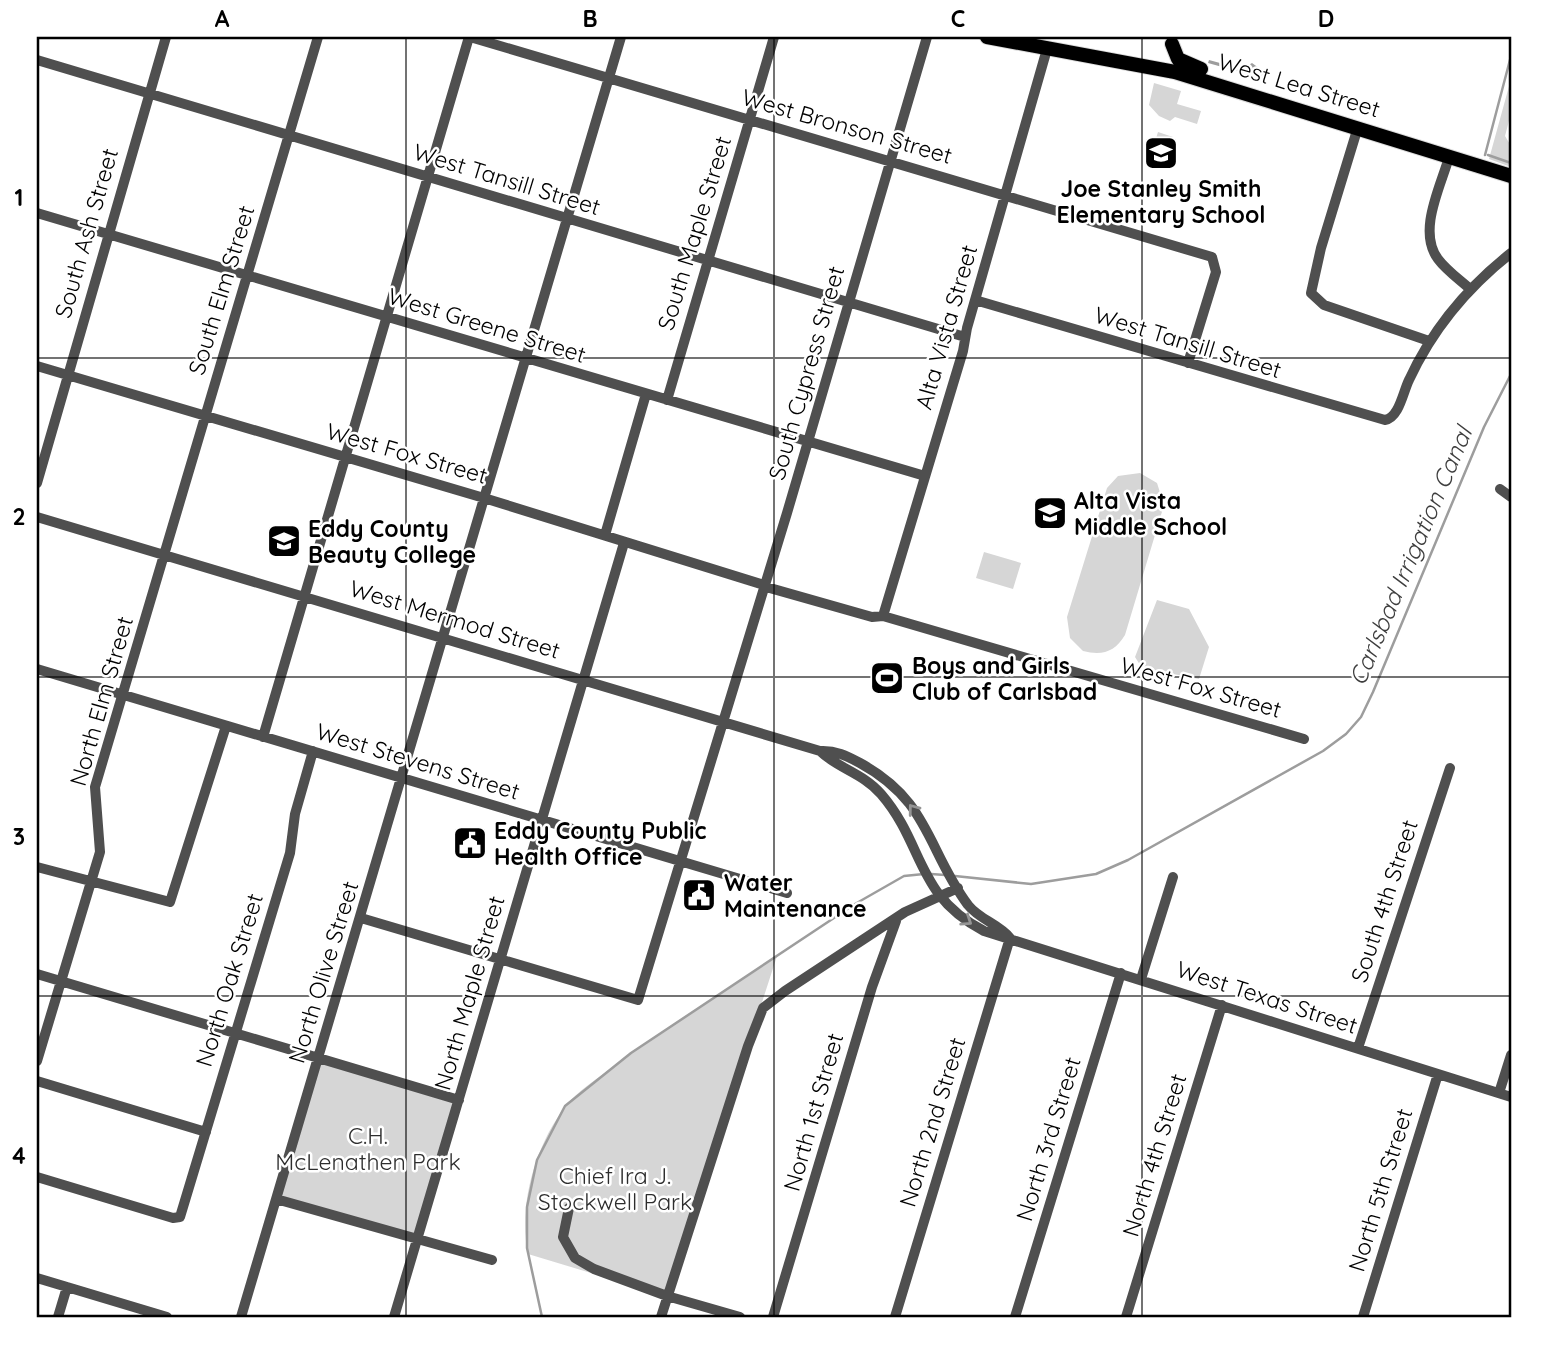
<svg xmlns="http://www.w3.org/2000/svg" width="1548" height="1354" viewBox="0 0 1548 1354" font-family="Quicksand,sans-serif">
<rect width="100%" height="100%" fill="#fff"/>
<path fill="#d6d6d6" d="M 1511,79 L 1511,113 L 1505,136 L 1511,146 L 1511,167 L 1489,159 Z
M 1154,83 L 1181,91 L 1177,104 L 1201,111 L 1197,124 L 1175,117 L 1170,121 L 1159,116 L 1149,105 Z
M 1158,132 L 1173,137 L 1165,161 L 1150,157 Z
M 1140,473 L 1157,483 L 1164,505 L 1125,635 C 1115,652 1102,656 1083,651 L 1070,638 L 1067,617 L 1107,488 L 1118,476 Z
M 984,552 L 1021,563 L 1013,589 L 976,578 Z
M 1157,600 L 1189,609 L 1209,647 L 1199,679 L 1142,668 L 1135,657 Z
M 777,956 L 667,1296 L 528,1254 C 518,1206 535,1146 565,1107 C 577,1091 597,1079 614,1066 C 666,1027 723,992 777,956 Z
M 318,1058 L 459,1100 L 418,1239 L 276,1199 Z"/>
<path fill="#9d9d9d" d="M 1209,60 L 1242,69 L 1252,63 L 1267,74 L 1265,79 L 1208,63 Z"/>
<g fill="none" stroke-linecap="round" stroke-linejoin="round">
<path stroke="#9d9d9d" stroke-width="2.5" d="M 1485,155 L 1511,56
M 1488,155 L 1511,163
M 931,874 L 945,875
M 955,876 L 1031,884 L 1096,874 L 1128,860 L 1323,751 L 1346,734 L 1361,717 L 1373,692 L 1484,427 L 1511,374
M 542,1317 L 527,1248 L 527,1207 L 537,1160 L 565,1106 L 631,1053 L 855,904 L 904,876 L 924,874"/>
<g stroke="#dbdbdb" stroke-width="16">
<path id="major" d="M 987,37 L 1175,72 L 1511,176
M 1172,44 L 1178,59 L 1201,69"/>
</g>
<path stroke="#4f4f4f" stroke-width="10" d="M 470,37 L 1212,257 L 1216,272 L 1188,363
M 37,60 L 965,337
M 1358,127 L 1321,248 L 1311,293 L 1324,305 L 1429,341
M 1449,157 C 1441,186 1417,231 1438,259 C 1446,270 1460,280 1470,289
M 37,213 L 925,476
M 975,300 L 1385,420 C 1399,418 1403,392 1409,380 C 1432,330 1468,287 1511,253
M 37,366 L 484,498 L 764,585
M 667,400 L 774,37
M 37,483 L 166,37
M 1500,489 L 1511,497
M 37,517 L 820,751 C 835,750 847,756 860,763 C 930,801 927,850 968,905 C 980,920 999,924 1010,938
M 605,535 L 646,394
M 763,586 L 872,617 L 883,616 L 1304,739
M 883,616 L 963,351 L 967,328 L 1047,49
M 37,669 L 787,893
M 263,737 L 469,37
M 820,751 C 837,768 863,773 881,794 C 925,845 915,895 984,931 L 1511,1097
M 37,867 L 170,902 L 226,726
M 361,918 L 638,1000 L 787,513 L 927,37
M 37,974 L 459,1100
M 1141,979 L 1173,877
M 1358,1048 L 1450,768
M 37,1061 L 100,852 L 95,787 L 318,37
M 37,1081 L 206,1132
M 1499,1093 L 1511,1055
M 37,1177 L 173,1218 L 180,1217 L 290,853 L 295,814 L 313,751
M 276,1199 L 492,1260
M 569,1208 L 563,1237 L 575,1258 L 594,1269 L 667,1296 L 740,1317
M 37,1278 L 167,1317
M 58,1317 L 67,1287
M 241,1317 L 621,37
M 394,1317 L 624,543
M 661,1317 L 748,1046 L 763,1008 L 785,991 L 905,912 L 958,888
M 773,1317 L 872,987 L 896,921
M 895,1317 L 1010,938
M 1015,1317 L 1121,973
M 1126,1317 L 1222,1005
M 1363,1317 L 1438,1074"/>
<use href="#major" stroke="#000" stroke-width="14"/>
</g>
<defs><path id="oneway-chevron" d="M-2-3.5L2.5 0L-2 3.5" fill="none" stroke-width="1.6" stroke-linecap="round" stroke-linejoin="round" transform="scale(1.75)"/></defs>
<g stroke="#959595">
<use href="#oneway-chevron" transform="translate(913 809) rotate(-127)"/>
<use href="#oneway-chevron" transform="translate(967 921) rotate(34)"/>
</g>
<path fill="none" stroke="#000" stroke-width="2" stroke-opacity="0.55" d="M 406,37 L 406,1317M 774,37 L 774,1317M 1142,37 L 1142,1317M 37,358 L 1511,358M 37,677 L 1511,677M 37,996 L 1511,996"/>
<defs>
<g id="school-square" transform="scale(1.75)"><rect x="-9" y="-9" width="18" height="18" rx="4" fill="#000" stroke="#fff"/><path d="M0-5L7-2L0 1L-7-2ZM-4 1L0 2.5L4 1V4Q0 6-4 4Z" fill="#fff"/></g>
<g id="university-square" transform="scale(1.75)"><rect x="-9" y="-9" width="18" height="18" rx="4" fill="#000" stroke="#fff"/><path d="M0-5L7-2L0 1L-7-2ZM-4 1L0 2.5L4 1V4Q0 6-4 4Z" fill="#fff"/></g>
<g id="stadium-square" transform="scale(1.75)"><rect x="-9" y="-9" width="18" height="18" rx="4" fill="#000" stroke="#fff"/><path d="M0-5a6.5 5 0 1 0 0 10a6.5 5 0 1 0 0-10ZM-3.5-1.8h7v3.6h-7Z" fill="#fff"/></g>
<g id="civic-square" transform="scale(1.75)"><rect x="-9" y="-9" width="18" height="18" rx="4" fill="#000" stroke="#fff"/><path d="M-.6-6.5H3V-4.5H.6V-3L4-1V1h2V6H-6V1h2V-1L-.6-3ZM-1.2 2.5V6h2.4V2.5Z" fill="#fff"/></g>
</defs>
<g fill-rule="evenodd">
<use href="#school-square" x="1161" y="153"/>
<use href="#school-square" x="1050" y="513"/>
<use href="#university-square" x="284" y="541"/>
<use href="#stadium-square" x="887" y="678"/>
<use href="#civic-square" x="470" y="843"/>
<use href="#civic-square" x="699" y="895"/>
</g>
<g text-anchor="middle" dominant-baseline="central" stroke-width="5" stroke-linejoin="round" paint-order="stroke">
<g font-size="23" fill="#000" stroke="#fff">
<text transform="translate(1299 85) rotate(17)">West Lea Street</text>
<text transform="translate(847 126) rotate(16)">West Bronson Street</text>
<text transform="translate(507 179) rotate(17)">West Tansill Street</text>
<text transform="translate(86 233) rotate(-74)">South Ash Street</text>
<text transform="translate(694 233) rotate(-73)">South Maple Street</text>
<text transform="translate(221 290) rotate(-73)">South Elm Street</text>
<text transform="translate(487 325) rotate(17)">West Greene Street</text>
<text transform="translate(946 327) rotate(-74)">Alta Vista Street</text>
<text transform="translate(1188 342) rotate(17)">West Tansill Street</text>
<text transform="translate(806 373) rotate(-74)">South Cypress Street</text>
<text transform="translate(407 453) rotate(16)">West Fox Street</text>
<text transform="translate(455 619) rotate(17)">West Mermod Street</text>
<text transform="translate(1201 687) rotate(16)">West Fox Street</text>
<text transform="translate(101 701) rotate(-74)">North Elm Street</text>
<text transform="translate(418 761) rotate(17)">West Stevens Street</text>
<text transform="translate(1384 901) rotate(-72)">South 4th Street</text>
<text transform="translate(323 972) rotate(-73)">North Olive Street</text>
<text transform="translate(229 980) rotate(-73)">North Oak Street</text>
<text transform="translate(469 993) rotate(-74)">North Maple Street</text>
<text transform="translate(1267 997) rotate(18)">West Texas Street</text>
<text transform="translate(813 1112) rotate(-74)">North 1st Street</text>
<text transform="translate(932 1122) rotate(-73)">North 2nd Street</text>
<text transform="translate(1048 1139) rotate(-73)">North 3rd Street</text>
<text transform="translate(1154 1155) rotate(-73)">North 4th Street</text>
<text transform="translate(1380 1190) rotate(-73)">North 5th Street</text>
</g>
<g font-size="23" font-weight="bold" fill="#000" stroke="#fff" text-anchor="start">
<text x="1161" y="188" text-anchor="middle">Joe Stanley Smith<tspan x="1161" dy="26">Elementary School</tspan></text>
<text x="1074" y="500">Alta Vista<tspan x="1074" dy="26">Middle School</tspan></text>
<text x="308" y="528">Eddy County<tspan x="308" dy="26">Beauty College</tspan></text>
<text x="912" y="665">Boys and Girls<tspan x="912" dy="26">Club of Carlsbad</tspan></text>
<text x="494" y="830">Eddy County Public<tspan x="494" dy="26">Health Office</tspan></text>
<text x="724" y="882">Water<tspan x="724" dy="26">Maintenance</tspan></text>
</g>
<g font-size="23" fill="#2d2d2d" stroke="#fff">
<text x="368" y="1135">C.H.<tspan x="368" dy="26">McLenathen Park</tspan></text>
<text x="615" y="1175">Chief Ira J.<tspan x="615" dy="26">Stockwell Park</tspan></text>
</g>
<g font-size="24" font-style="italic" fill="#3e3e3e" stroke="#fff">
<text transform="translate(1410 556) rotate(-67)">Carlsbad Irrigation Canal</text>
</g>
</g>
<rect width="1548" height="1354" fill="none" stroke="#ffffff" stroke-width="77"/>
<rect x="38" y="38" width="1472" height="1278" fill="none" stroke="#000" stroke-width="2.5"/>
<g font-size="23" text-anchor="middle" font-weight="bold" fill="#000">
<text x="222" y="27">A</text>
<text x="590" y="27">B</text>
<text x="958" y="27">C</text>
<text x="1326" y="27">D</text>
<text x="19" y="206">1</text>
<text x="19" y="525">2</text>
<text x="19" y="845">3</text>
<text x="19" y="1164">4</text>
</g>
</svg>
